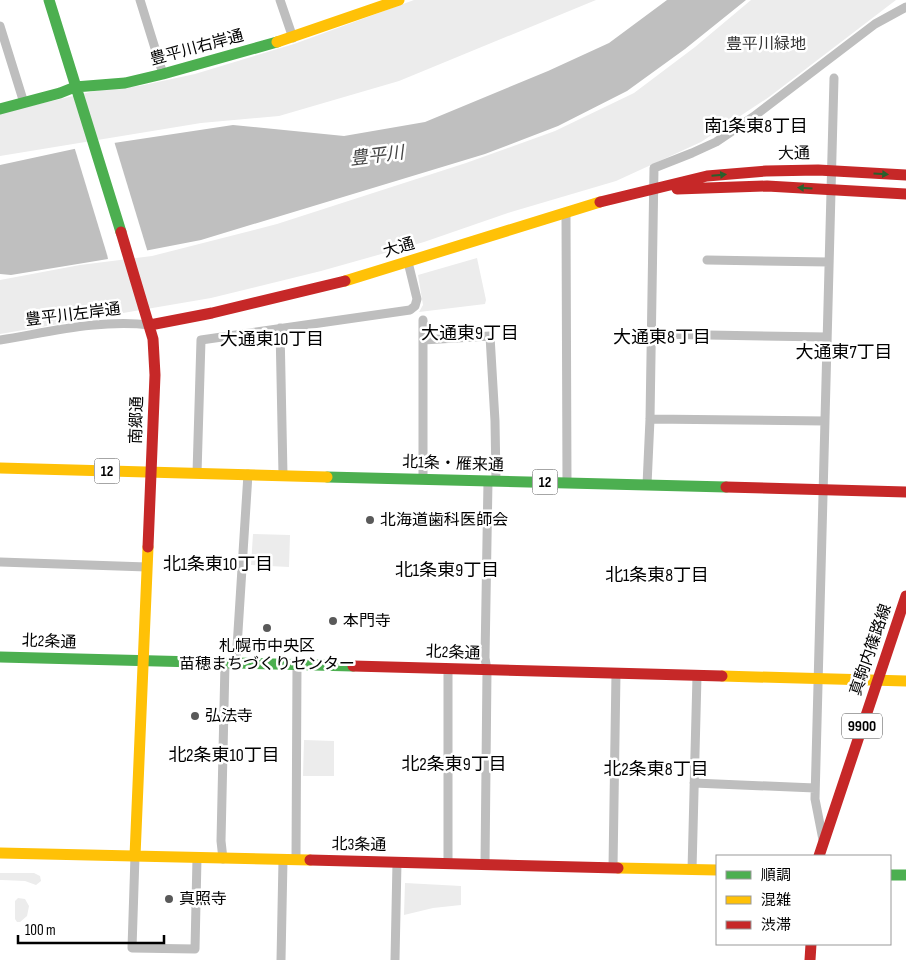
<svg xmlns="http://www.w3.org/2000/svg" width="906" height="960" viewBox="0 0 906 960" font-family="'Sofia Sans Condensed','Noto Sans JP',sans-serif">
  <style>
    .green { fill: #ececec }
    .water { fill: #bfbfbf }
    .pier { fill: #fff }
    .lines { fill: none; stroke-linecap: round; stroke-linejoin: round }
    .street { stroke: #bebebe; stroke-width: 9 }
    .fast { stroke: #4caf50; stroke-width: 11 }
    .slow { stroke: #ffc107; stroke-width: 11 }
    .jam { stroke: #c62828; stroke-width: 11 }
    .oneway { fill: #2a602c }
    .poi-dot { fill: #595959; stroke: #fff; stroke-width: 2 }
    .labels { text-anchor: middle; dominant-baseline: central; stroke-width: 5; stroke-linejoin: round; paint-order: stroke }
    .shield { fill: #fff; stroke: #4c4c4c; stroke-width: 1 }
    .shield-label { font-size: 15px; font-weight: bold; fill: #000 }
    .park-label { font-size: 16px; fill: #333; stroke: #fff }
    .street-label { font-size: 16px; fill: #000; stroke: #fff }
    .poi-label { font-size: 16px; fill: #000; stroke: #fff; text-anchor: start }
    .neighbourhood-label { font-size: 18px; fill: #000; stroke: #fff }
    .water-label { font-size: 18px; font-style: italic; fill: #444; stroke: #fff }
  </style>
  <rect width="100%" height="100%" fill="#fff"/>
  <!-- green -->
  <path class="green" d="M414 0H596L399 81 279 116 201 123 0 156V113L99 90 139 86 195 74 294 44Z
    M751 0H896L769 97 701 142 616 181 511 212 424 242 321 271 211 298 0 334V280L80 265 152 256 277 224 466 163 555 131 634 93 695 47Z
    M477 258 486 300 485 304 419 312 423 305 418 275Z
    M253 534 290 535 289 567 251 565Z
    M304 740 334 741V776H303Z
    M0 873H34L40 876 41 881 36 885 25 881 2 880H0Z
    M405 883 461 886V905L433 908 404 915Z
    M18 898 25 899 29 906 27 916 20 922H17L15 919V901Z"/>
  <!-- water -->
  <path class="water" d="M667 0H746L685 49 627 91 558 126 485 154 201 240 108 258 106 251 108 259 11 275 0 274V165L74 149 233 125 344 136 425 122 548 71 609 43Z"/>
  <!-- pier -->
  <path class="pier" d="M114 141 148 253 109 261 74 146Z"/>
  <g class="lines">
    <!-- street -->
    <path class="street" d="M140 0 163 74
      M280 0 293 38
      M0 26 24 103
      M566 213 567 483
      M707 260 829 262
      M280 328 283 475
      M650 334 827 337
      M0 340C50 332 100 319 150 325
      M423 340V320
      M650 419 825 421
      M197 473 201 340 410 310 415 306 417 299 408 262
      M423 479V340L490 336 495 421 496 481
      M647 485 650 419 654 168 692 153 716 142 753 117 875 24 906 7
      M0 562 147 567
      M236 663 248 474
      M448 669V864
      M694 783 815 788
      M823 840 815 799 834 78
      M135 856 132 948 195 949 197 858
      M223 859 221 841 225 663
      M296 860 297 665
      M485 865 487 670 485 658 488 481
      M613 867 616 673
      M692 870 697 676
      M281 960 283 860
      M395 960 397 862"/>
    <!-- fast -->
    <path class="fast" d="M49 0 121 232
      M0 109 60 93 75 87 125 83 163 74 277 42
      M327 477 726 487
      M0 657 353 666
      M890 875H906"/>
    <!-- slow -->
    <path class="slow" d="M277 42 399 0
      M345 281 600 202
      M0 468 327 477
      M722 676 906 681
      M0 853 310 860
      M135 856 148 547
      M618 868 717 870"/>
    <!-- jam -->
    <path class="jam" d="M677 189 767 186 906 194
      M600 202 707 176 766 171 818 170 906 175
      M121 232 153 339 155 375 148 547
      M150 325 212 313 345 281
      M726 487 906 492
      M353 666 722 676
      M819 856 906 596
      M310 860 618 868
      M810 960 811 944"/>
  </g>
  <!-- one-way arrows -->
  <defs><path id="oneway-solid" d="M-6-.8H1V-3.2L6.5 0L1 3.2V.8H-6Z" transform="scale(1.25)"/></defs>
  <g class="oneway">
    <use href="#oneway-solid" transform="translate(881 174) rotate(4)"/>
    <use href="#oneway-solid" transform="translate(719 175) rotate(-5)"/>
    <use href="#oneway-solid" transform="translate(805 188) rotate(-177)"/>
  </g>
  <!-- markers -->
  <g class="poi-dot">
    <circle cx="370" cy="520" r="5"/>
    <circle cx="333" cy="621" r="5"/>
    <circle cx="267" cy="628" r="5"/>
    <circle cx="195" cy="716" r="5"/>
    <circle cx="169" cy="899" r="5"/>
  </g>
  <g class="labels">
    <!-- shield labels -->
    <g class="shield">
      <rect x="94.5" y="458.5" width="25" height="25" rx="4"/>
      <rect x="532.5" y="469.5" width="25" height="25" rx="4"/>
      <rect x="842" y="713.5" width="40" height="25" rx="4"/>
    </g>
    <g class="shield-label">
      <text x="107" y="471">12</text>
      <text x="545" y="482">12</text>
      <text x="862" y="726">9900</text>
    </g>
    <!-- park labels -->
    <g class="park-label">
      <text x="766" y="44">豊平川緑地</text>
    </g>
    <!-- street labels -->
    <g class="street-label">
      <text transform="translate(197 48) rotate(-15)">豊平川右岸通</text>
      <text transform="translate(794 154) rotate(-1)">大通</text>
      <text transform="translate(399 248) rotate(-17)">大通</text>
      <text transform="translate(73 315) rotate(-7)">豊平川左岸通</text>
      <text transform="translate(137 420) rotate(-88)">南郷通</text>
      <text transform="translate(453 464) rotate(2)">北1条・雁来通</text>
      <text transform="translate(49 642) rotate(2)">北2条通</text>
      <text transform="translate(871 650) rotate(-71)">真駒内篠路線</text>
      <text transform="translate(453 653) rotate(2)">北2条通</text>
      <text transform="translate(359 845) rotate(1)">北3条通</text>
    </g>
    <!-- poi labels -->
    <g class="poi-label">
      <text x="380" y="520">北海道歯科医師会</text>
      <text x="343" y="621">本門寺</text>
      <text x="267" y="646" text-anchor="middle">札幌市中央区<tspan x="267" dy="18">苗穂まちづくりセンター</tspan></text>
      <text x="205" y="716">弘法寺</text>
      <text x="179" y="899">真照寺</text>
    </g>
    <!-- neighbourhood labels -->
    <g class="neighbourhood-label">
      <text x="756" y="126">南1条東8丁目</text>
      <text x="470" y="333">大通東9丁目</text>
      <text x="662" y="337">大通東8丁目</text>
      <text x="272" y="339">大通東10丁目</text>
      <text x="844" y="352">大通東7丁目</text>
      <text x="218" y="564">北1条東10丁目</text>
      <text x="447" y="570">北1条東9丁目</text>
      <text x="657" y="575">北1条東8丁目</text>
      <text x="224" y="755">北2条東10丁目</text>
      <text x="454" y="764">北2条東9丁目</text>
      <text x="656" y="769">北2条東8丁目</text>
    </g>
    <!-- water labels -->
    <g class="water-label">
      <text transform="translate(377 156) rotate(-7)">豊平川</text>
    </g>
  </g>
  <!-- legend -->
  <rect x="716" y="855" width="175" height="90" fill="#ffffff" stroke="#999999"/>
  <rect x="726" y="871" width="25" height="8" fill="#4caf50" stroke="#999999"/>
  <text x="761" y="880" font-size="15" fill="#000000">順調</text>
  <rect x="726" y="896" width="25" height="8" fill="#ffc107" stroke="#999999"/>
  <text x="761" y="905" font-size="15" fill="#000000">混雑</text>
  <rect x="726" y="921" width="25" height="8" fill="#c62828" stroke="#999999"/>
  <text x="761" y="930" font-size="15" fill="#000000">渋滞</text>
  <!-- scale -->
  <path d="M18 935v8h146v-8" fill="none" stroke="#000000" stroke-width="2.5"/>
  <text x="25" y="935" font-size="15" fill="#000000" stroke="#ffffff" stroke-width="4" paint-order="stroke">100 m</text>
</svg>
